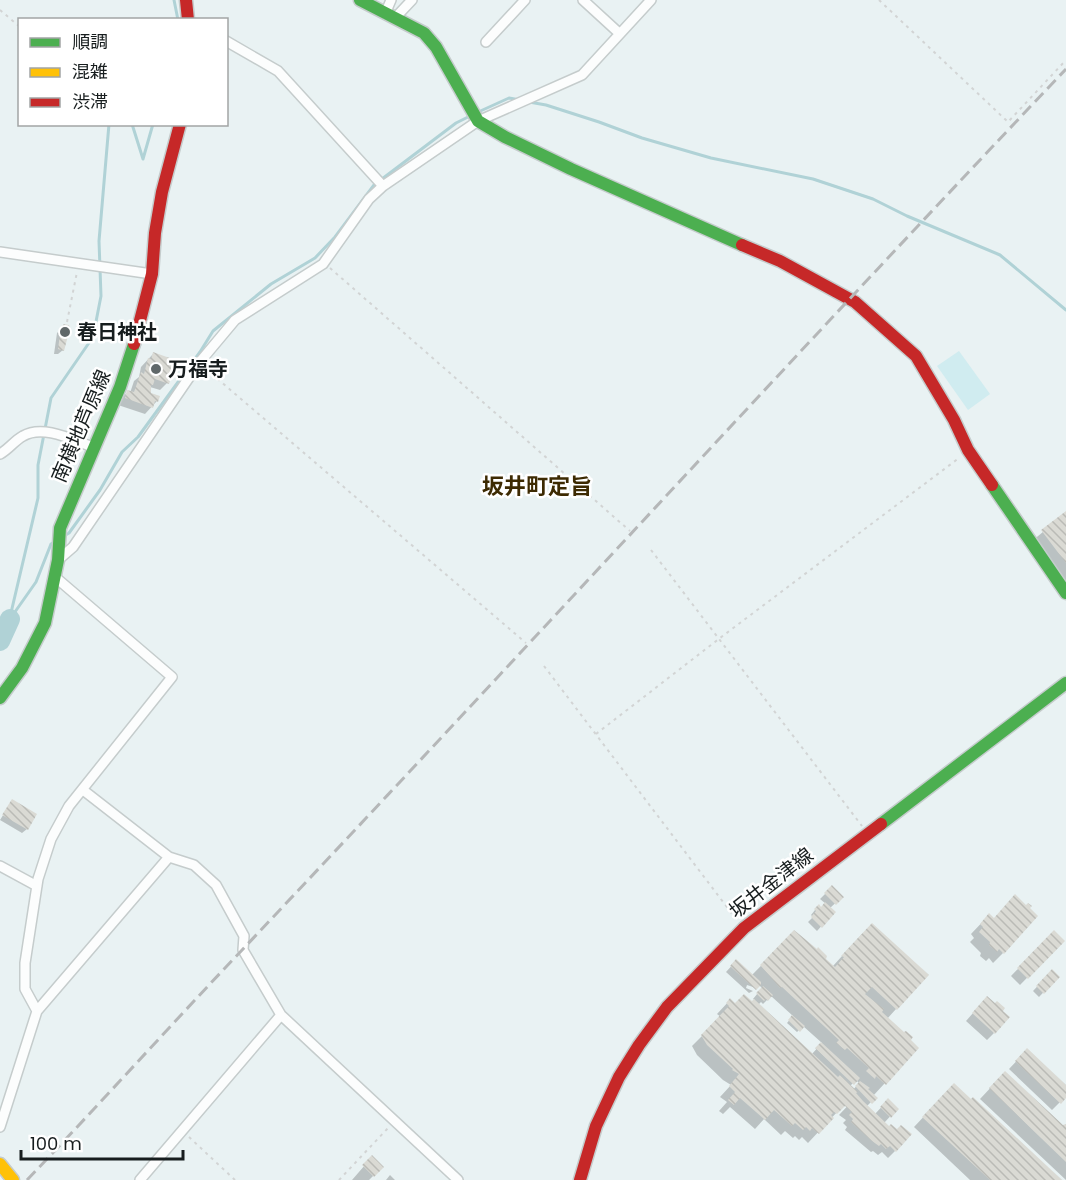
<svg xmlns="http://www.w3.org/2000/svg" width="1066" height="1180" viewBox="0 0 1066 1180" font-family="Poppins,'Noto Sans JP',sans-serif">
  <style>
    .park { fill: #d0ecf0 }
    .shadow { fill: #0003; fill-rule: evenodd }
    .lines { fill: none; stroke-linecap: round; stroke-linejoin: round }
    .stream { stroke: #b0d2d6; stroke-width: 3 }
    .river { stroke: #b0d2d6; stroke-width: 20 }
    .building { fill: url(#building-back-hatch) }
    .street-casing { stroke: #c5cccc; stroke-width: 12 }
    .fast-casing { stroke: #c5cccc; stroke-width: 15 }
    .slow-casing { stroke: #c5cccc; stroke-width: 15 }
    .jam-casing { stroke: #c5cccc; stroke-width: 15 }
    .path { stroke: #d2d4d4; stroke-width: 2; stroke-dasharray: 3 4.5; stroke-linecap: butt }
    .street { stroke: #fcfdfd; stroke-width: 9 }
    .fast { stroke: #4caf50; stroke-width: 12 }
    .slow { stroke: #ffc107; stroke-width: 12 }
    .jam { stroke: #c62828; stroke-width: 12 }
    .rail { stroke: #b5b7b8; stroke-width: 3; stroke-dasharray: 12 6; stroke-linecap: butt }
    .poi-dot { fill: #606869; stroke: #fff; stroke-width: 2 }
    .labels { text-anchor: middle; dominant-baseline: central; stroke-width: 5; stroke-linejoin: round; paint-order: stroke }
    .poi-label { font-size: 20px; font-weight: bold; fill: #171d1e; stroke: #fff; text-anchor: start }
    .street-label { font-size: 20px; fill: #171d1e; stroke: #fff }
    .quarter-label { font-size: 22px; font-weight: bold; fill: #3d2a02; stroke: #fff }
  </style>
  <defs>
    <pattern id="building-back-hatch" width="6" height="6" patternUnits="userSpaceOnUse" patternTransform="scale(1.5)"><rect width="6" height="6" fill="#dadad4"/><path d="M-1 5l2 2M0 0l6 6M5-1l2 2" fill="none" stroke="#babbb6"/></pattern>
  </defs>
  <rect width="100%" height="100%" fill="#e9f2f3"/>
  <!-- park -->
  <path class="park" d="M959 351 990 394 968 410 937 366Z"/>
  <!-- shadow -->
  <path class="shadow" d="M64 326 63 350 58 354H54L57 333Z
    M153 354 167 383 160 390 150 387 149 394 157 401 145 414 118 405 120 399 128 392 130 393 134 381 139 377 141 367Z
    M1066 513V586L1032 541Z
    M12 801 27 829 22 833 0 820Z
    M832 887 842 897 830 908 834 912 817 931 808 922 813 917 811 915 815 910 819 906 821 909 826 904 820 899Z
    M989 915 1003 953 993 963 989 958 986 961 980 956 981 953 970 942 974 938 971 934Z
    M794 932 833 966 862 934 896 1009 887 1019 917 1048 873 1096 875 1098 867 1106 875 1114 888 1100 897 1109 884 1123 895 1151 888 1158 882 1152 878 1155 873 1151 871 1152 845 1130 847 1127 843 1123 846 1120 839 1115 856 1097 854 1094 808 1143 802 1137 799 1140 795 1136 793 1138 785 1131 781 1135 764 1119 755 1129 730 1107 723 1114 719 1111 727 1102 720 1097 731 1085 723 1080 697 1055 692 1046 721 1017 717 1014 730 1000 735 1005 752 1003 755 1000 753 999 762 988 759 985 756 988 747 985 746 988 753 991 749 993 726 972 736 961 752 975ZM771 996 793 1016 787 1023 797 1032 803 1026 822 1043 811 1055 758 1005 761 1002 763 1004ZM856 1080 859 1083 853 1090 850 1086Z
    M1054 932 1063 941 1020 985 1011 976Z
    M1052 971 1058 977 1039 997 1033 991Z
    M980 1005 994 1033 987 1040 966 1021Z
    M1027 1050 1066 1087V1096L1052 1110 1009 1069Z
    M995 1083 1062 1127 1066 1124V1180L980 1099Z
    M944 1095 1059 1180H970L914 1127Z
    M372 1157 382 1167 369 1180H352Z
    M390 1175 395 1180H386Z"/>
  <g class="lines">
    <!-- stream -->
    <path class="stream" d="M174 0 178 20
      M529 102 546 105 599 122 642 138 711 158 813 179 873 199 907 216 1000 255 1066 310
      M476 113 509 98 520 100
      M132 124 143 159 153 124
      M64 536 69 533 100 490 122 452 138 437 200 352 213 331 271 284 315 258 335 237 374 185 456 123 470 116
      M10 617 38 498V465L51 398 93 337 101 296 99 241 109 124
      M10 619 36 582 51 544 56 541"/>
    <!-- river -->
    <path class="river" d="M0 641 10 619"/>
  </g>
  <!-- building -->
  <path class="building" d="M64 324 69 325 70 328 64 351 58 349 61 327Z
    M153 352 175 360 176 362 169 384 155 379 153 385H151V393L160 396 158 402 155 401 153 408 125 398 127 390 134 392 141 372 144 374 148 358 151 359Z
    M1066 511V563L1041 530Z
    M12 799 37 814 28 830 2 815Z
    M832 885 844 897 836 905 824 893Z
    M1015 894 1026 905 1028 903 1032 906 1030 908 1038 916 1004 954 999 949 997 952 989 945 990 942 979 932 983 927 980 924 989 913 994 918Z
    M825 902 836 912 822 928 811 917 816 911 814 909 819 904 821 907Z
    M872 923 929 975 897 1010 872 987 865 994 884 1009 882 1012 904 1032 906 1031 913 1037 911 1040 919 1048 886 1085 876 1076 875 1079 866 1071 869 1068 847 1048 845 1050 836 1043 839 1040 782 987 780 988 760 965 794 930 817 949 818 947 827 956 826 959 835 967 844 957 841 956Z
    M1054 930 1065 941 1028 979 1017 968Z
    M736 959 761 982V985L756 990 730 966Z
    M1052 969 1060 977 1044 994 1036 986Z
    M763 986 773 995 768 1001 766 999 764 1001 756 993Z
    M744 994 752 1001 754 999 838 1077 840 1075 858 1092 856 1093 863 1101 889 1126 891 1124 897 1129 901 1125 912 1134 896 1152 890 1146 886 1149 881 1144 879 1146 872 1141 851 1122 853 1119 849 1115 852 1112 845 1106 837 1114 834 1112 831 1115 834 1118 819 1134 812 1128 810 1131 806 1127 803 1130 795 1123 792 1126 774 1110 765 1120 740 1098 734 1105 728 1100 735 1092 729 1086 739 1074 732 1070 733 1069 707 1045 701 1035 729 1006 726 1003 730 998 735 1003Z
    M987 996 995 1003 997 1001 1005 1008 1003 1011 1010 1017 995 1034 972 1013Z
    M792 1015 805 1026 800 1032 788 1020Z
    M821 1042 860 1078 854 1085 815 1048Z
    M1027 1048 1066 1085V1098L1061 1104 1015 1061Z
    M1005 1071 1063 1125 1066 1124V1162L989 1088Z
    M860 1081 870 1088 868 1089 878 1098 872 1104 855 1086Z
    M954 1083 971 1099 973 1097 1062 1180H990L922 1117Z
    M888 1098 899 1109 891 1118 880 1107Z
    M372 1155 384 1167 374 1177 362 1165Z"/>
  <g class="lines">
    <defs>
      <path id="street" d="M583 0 619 33
        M385 14 391 0
        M395 18 412 0
        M226 41 278 71 383 186
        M486 42 525 0
        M0 252 152 274
        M0 454C9 449 14 441 23 436 43 424 73 440 93 447
        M58 560 73 547 199 363 235 320 323 264 369 199 383 186 478 121 582 75 651 0
        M83 790 169 857 194 865 216 885 244 936 243 950 281 1015 458 1180
        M0 866 37 886
        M37 1011 25 989V963L38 879 51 839 69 806 172 677 54 576
        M0 1127 37 1011 169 857
        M140 1180 281 1015"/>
      <path id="fast" d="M360 0 424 33 436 47 478 121 505 137 571 169 742 245
        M992 485 1066 593
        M0 698 22 668 45 623 58 560 60 528 120 387 134 344
        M881 824 1066 683"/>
      <path id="slow" d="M0 1164 13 1180"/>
      <path id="jam" d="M186 0 188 20
        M742 245 780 261 855 302 916 356 954 420 968 450 992 485
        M134 344 152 274 155 233 162 192 180 124
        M580 1180 596 1126 619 1077 639 1045 667 1007 744 928 881 824"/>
    </defs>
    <!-- street casing -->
    <use href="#street" class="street-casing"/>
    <!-- fast casing -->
    <use href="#fast" class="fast-casing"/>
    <!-- slow casing -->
    <use href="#slow" class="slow-casing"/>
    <!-- jam casing -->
    <use href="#jam" class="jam-casing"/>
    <!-- path -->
    <path class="path" d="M879 0 1008 122 1066 60
      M0 10 20 27
      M330 268 630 531
      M67 322 77 272
      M206 369 526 643
      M651 550 862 826
      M544 666 736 919
      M596 734 720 638 959 458
      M189 1137 235 1180
      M339 1180 389 1127"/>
    <!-- street -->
    <use href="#street" class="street"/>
    <!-- fast -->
    <use href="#fast" class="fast"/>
    <!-- slow -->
    <use href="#slow" class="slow"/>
    <!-- jam -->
    <use href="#jam" class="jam"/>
    <!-- rail -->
    <path class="rail" d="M27 1180C94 1110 159 1038 225 968 507 670 784 366 1066 69"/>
  </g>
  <!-- markers -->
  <g class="poi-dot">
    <circle cx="65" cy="332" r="6"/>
    <circle cx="156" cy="369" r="6"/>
  </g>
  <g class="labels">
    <!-- poi labels -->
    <g class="poi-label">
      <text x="77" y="332">春日神社</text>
      <text x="168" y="369">万福寺</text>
    </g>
    <!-- street labels -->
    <g class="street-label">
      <text transform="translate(81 426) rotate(-67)">南横地芦原線</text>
      <text transform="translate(771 883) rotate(-38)">坂井金津線</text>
    </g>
    <!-- quarter labels -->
    <g class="quarter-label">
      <text x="537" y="486">坂井町定旨</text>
    </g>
  </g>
  <!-- legend -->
  <rect x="18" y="18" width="210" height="108" fill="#ffffff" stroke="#a2a5a5" stroke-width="1.5"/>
  <rect x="30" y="38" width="30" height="9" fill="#4caf50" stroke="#a2a5a5" stroke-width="1.5"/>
  <text x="72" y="48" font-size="18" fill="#171d1e">順調</text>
  <rect x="30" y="68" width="30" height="9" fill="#ffc107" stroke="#a2a5a5" stroke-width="1.5"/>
  <text x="72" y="78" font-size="18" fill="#171d1e">混雑</text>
  <rect x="30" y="98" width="30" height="9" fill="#c62828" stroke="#a2a5a5" stroke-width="1.5"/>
  <text x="72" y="108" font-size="18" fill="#171d1e">渋滞</text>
  <!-- scale -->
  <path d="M21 1150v9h162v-9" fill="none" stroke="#171d1e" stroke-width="3"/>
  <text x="30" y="1150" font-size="18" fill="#171d1e" stroke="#ffffff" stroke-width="4.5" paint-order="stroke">100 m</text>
</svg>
